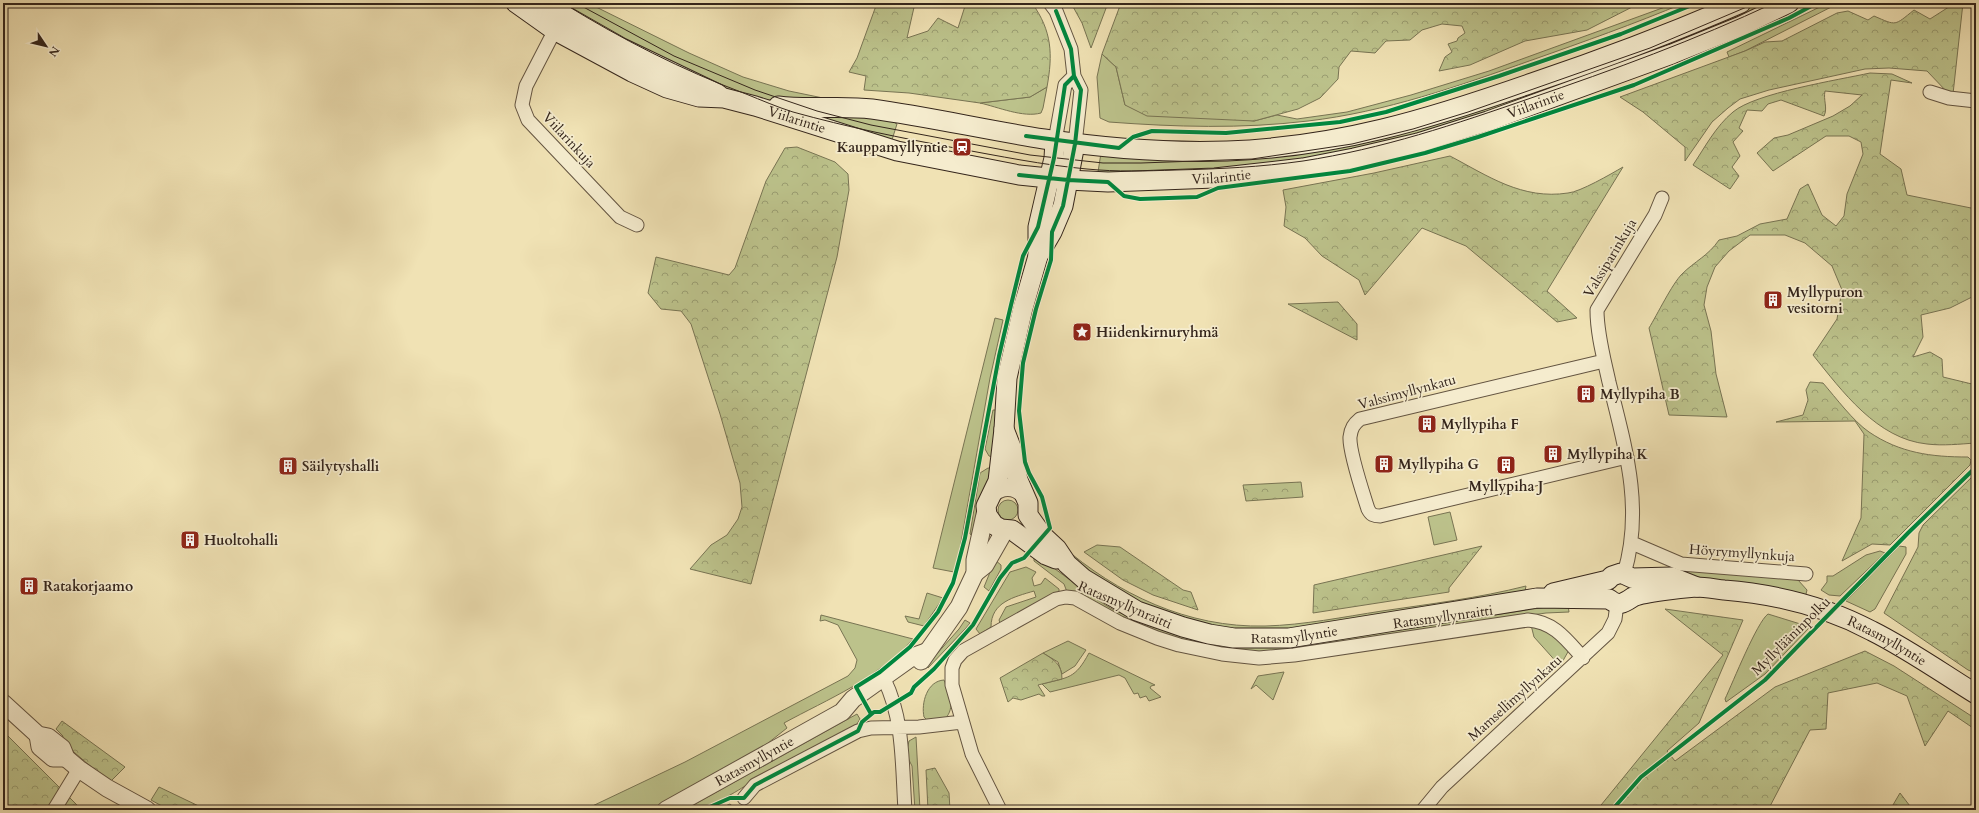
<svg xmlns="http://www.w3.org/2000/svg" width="1979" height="813" viewBox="0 0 1979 813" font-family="Cardo,serif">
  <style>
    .grass { fill: #bcc28b; stroke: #787453 }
    .forest { fill: url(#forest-crowns); stroke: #787453 }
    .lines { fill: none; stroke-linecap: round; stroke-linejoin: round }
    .minor-casing { stroke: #635441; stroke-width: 15 }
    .tertiary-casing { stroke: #635441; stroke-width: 19 }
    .secondary-casing { stroke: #34251b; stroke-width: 21 }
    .minor { stroke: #f5ecce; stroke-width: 13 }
    .tertiary { stroke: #f5ecce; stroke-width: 17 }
    .secondary { stroke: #f5ecce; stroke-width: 19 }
    .tram { stroke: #34251b; stroke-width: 1 }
    .cycleway-casing { stroke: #f5ecce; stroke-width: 6 }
    .cycleway { stroke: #00873e; stroke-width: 4 }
    .labels { text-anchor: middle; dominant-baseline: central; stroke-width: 3.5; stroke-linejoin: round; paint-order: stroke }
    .street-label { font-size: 14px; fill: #34251b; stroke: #f5ecce }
    .poi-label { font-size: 14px; font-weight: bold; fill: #34251b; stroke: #f5ecce; text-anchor: start }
  </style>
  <defs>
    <pattern id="forest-crowns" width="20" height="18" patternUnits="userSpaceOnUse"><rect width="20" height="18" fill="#bcc28b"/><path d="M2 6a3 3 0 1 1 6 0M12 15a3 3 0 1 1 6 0" fill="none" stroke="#9a9d71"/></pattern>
  </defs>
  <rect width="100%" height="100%" fill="#f0e2b4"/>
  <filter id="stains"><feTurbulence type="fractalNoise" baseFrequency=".005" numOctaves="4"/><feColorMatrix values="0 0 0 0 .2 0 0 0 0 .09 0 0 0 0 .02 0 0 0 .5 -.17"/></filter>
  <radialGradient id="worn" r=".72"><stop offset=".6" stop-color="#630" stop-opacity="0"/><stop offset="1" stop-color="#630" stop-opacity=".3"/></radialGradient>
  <!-- grass -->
  <path class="grass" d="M553 3H588L689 53 743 77 789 91 823 98V104L787 103 741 95 675 68Z
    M1676 3H1684C1634 24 1583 42 1532 60 1459 86 1385 112 1308 121 1241 129 1176 127 1109 122L1100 118 1097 77 1102 54 1116 67 1125 105 1254 121 1277 115 1297 119 1347 112 1411 95 1489 71Z
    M1752 3H1783L1536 101 1326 161 1116 177 1098 172 1101 153 1302 152 1731 13Z
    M1828 3H1839L1745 51 1729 57 1727 52Z
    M1047 87 1043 108 1041 113C1023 118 998 107 980 103L1030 97Z
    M791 114 896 118 895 123 897 124 890 146Z
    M995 318 1003 320 990 378 959 554 954 572 933 568Z
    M993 410H996L997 458 989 456 985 449Z
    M988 468 996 469 978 540 970 534 980 473Z
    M998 510a10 10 0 1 1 20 0a10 10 0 1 1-20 0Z
    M1450 512 1457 540 1434 545 1428 517Z
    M1061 545C1117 594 1188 628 1265 626 1304 625 1343 617 1382 611 1430 604 1479 598 1526 586L1525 591 1289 632 1222 629 1164 615 1096 581Z
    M1899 546 1906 547V554L1875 609 1870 612 1846 601Z
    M1880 551 1885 553 1840 596 1829 595 1821 590 1827 582V576H1833L1866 555Z
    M1036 555 1096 599 1112 609 1134 619 1171 633 1205 642 1299 645 1553 606 1568 605 1569 612 1546 613 1269 652 1237 651 1168 638 1067 592 1064 584 1034 561V556Z
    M995 560 1001 565V569L989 591 984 587Z
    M1026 567 1036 572 1032 578 1034 586 1041 584 1045 578 1059 589V593L1000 623 999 620 1006 607 1036 597 1034 591C1014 597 991 602 991 627L980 634 976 629 1010 572Z
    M1686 570 1792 578 1798 580 1807 590 1805 598 1686 576Z
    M927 593 943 598 924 626 908 622 905 616 919 619Z
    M1768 614 1810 627 1765 674 1726 702 1725 699C1733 682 1757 622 1768 614Z
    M821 615 913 639C882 677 826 700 784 723L787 728 763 747 651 810H584L685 762 848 676 855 668 857 660 838 625 825 620 820 621Z
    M965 620 970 623 966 628 928 668 926 666 959 629Z
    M1541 623 1569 650 1560 666 1534 637 1531 625Z
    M1068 641 1086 650 1075 666 1062 674 1058 662 1043 653Z
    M1089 653 1155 685 1151 686 1150 688 1161 697 1149 701 1146 696 1140 698 1138 693 1134 694 1125 678 1119 675 1050 692 1042 684C1069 677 1075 679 1089 653Z
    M1284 672 1273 700 1256 685 1251 689 1258 676Z
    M944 680C949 694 956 707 945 719L929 722 924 717C921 703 927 681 944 680Z
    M857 714 860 719 855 727 847 730 745 786C728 797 704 810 684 810Z
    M916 737 920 810H915L912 766 906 754 909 741Z"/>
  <!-- forest -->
  <path class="forest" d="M877 3H915L907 38 928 31 938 18 958 28 966 3H1032C1052 31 1053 54 1047 87L1030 97 980 103 909 93 864 90 866 76 849 72 857 58Z
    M1071 3H1108L1091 48 1082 23Z
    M1121 3H1640L1587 30 1525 41 1470 65 1439 71 1445 57 1452 52 1448 44 1457 41 1458 38 1465 33 1462 26 1442 24 1422 30 1410 40 1386 41 1375 53 1351 51 1339 67 1338 79 1320 98 1298 109 1254 121 1147 116 1125 105 1116 67 1102 54Z
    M1955 3H1963L1953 94 1948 93 1927 71 1889 68 1865 69 1769 90 1740 99 1728 108 1712 122 1685 161V147L1643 112 1620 97 1745 51 1765 42 1782 41 1837 13 1848 11 1868 20 1874 16C1897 26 1894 26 1914 10L1930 19Z
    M1870 73 1892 74 1912 83 1891 80 1880 154 1901 169 1907 195 1976 209V295L1950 308 1921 315 1923 337 1913 357 1930 352 1942 359 1943 377 1976 385V443C1960 444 1943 446 1927 444 1877 439 1842 391 1813 355L1837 319 1842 290 1832 266 1805 243 1785 235H1750L1729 251 1715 267 1707 287 1704 305 1711 331 1716 374 1727 417 1669 415 1649 328C1657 315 1672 284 1682 274 1695 261 1708 256 1719 240L1737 236 1760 224 1787 219 1800 189 1808 184 1822 215 1836 226 1844 216 1847 194 1863 154 1861 142 1849 136H1826L1773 171 1757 153 1774 138 1788 135 1833 116 1850 106 1862 95 1825 91C1823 100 1828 108 1824 116L1781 100 1768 104 1762 111 1747 110 1739 128 1743 131 1733 142 1740 156 1732 167 1739 176 1730 189 1693 165C1705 147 1716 126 1733 112 1755 93 1838 80 1870 73Z
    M797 147 835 162 848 174 849 190 837 257 751 584 690 569 711 545 727 535 738 519 742 507 740 483 720 414 691 324 681 311 661 309 648 293 656 257 729 275 735 268 766 181 785 148Z
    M1450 156C1488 176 1522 200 1568 193 1580 192 1611 174 1623 167L1547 291 1577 318 1557 322 1466 246 1422 228 1365 295 1359 280 1322 256 1305 238 1284 226 1286 207 1283 190 1374 173Z
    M1338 302 1357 324V340L1288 304Z
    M1810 382 1823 383C1836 398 1853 421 1869 432 1900 453 1931 457 1968 457L1971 460 1970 465 1890 545 1872 544 1842 561 1861 518 1864 434 1855 421 1776 422 1803 415 1808 400 1806 390Z
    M1976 473V673L1968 670 1884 613 1918 547 1919 533 1923 525Z
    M1301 482 1303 497 1246 501 1243 485Z
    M1097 545 1120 547 1183 590 1191 592 1198 610 1153 595 1123 580 1084 552Z
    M1482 546 1449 588V592L1313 613 1314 585Z
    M1665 609 1743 620 1699 723 1667 751 1675 761 1775 687 1865 651 1894 666 1976 719V730L1948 711 1925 746 1907 696 1877 683 1828 693 1826 729 1810 730 1768 810H1597L1723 655Z
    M1043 653C1054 660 1062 664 1062 679L1038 685 1045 696H1042L1039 694 1021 700 1013 698 1008 702 1000 678Z
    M62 721 125 767 111 781 89 765 61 741 63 736 56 729Z
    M3 731 79 807 84 810H3Z
    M935 768 949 793 950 810H928L926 770Z
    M159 787 207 810H169L151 800Z
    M1900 793 1913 810H1890Z
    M730 804 737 810H716Z"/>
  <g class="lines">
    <defs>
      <path id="minor" d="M1050 3 1056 11 1071 49 1074 76 1081 90 1075 144
        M558 24 526 86 522 105 528 120 620 217 637 225
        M1930 92 1949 98 1976 101
        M1055 141 1065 85 1074 76
        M1604 361 1360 419C1354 424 1351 428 1350 437 1349 452 1363 493 1368 509 1371 515 1374 516 1380 516L1627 457
        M1632 543 1681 564 1806 574
        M1624 574C1644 508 1625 446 1609 382 1604 359 1597 334 1597 310L1655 215 1662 198
        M884 679C904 719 902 766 905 810
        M744 798 755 785 858 731 871 728 919 727 962 722
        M54 810 79 769
        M1000 810 972 754 952 685V668L955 660 963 651 1056 599 1066 597 1075 598 1120 623 1157 638 1179 645 1222 654 1259 658 1294 655 1528 620C1554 622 1566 639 1583 658
        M1423 810 1442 787 1608 633 1615 619 1617 604"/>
      <g id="tertiary">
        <path d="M991 495C1001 485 1015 485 1024 495"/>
        <path d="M975 573 985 565 1005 530"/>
        <path d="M921 661 959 607 975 573V560L986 510"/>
        <path d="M3 703 38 735 48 737 62 748 66 758 79 769 107 788 147 810"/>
        <path d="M38 735 40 747 53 758H66"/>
        <path id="s1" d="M666 810 842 712 853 699 912 657 926 652"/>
      </g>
      <g id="secondary">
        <path id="s2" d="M516 3 554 30 632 72 667 88 699 97 724 98 755 106 897 151 1019 175 1068 180 1108 182 1215 178 1303 168 1354 158 1418 143 1488 121 1672 54 1741 26 1789 3"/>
        <path d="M543 3 622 48 718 94"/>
        <path d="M778 106C809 110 841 105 872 109 930 117 986 130 1044 139 1104 148 1166 153 1227 151 1338 147 1429 119 1532 83 1603 59 1672 33 1741 3"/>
        <path d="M1038 256V227L1054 158 1055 141"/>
        <path id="s3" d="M1004 429 1011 447 1018 480 1028 503V515L1043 536 1057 549 1067 564 1084 579 1137 611 1183 627 1209 634 1234 638H1289L1537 598 1609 599C1619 607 1624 603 1633 597 1643 592 1684 588 1696 587 1705 587 1715 589 1724 590 1774 594 1827 607 1872 631 1908 649 1942 673 1976 694"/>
        <path d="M1056 559 1046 555 1012 530 1001 529 994 525 987 515 986 506 998 481 1004 429 1007 378 1023 308 1038 256 1052 232 1063 206 1075 144"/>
        <path d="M1553 593 1608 580 1612 576 1621 573 1632 578 1672 577 1697 587"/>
      </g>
    </defs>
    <!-- minor casing -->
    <use href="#minor" class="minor-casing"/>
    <!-- tertiary casing -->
    <use href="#tertiary" class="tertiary-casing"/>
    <!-- secondary casing -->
    <use href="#secondary" class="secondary-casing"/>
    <!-- minor -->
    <use href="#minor" class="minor"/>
    <!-- tertiary -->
    <use href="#tertiary" class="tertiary"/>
    <!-- secondary -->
    <use href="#secondary" class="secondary"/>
    <!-- tram -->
    <path class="tram" d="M563 3C621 39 682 70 746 94 761 100 777 107 793 112 847 127 901 138 955 148 999 156 1043 165 1087 169 1117 172 1146 171 1176 170 1219 169 1261 167 1303 161 1382 149 1456 124 1531 98 1613 70 1695 40 1774 3
      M576 3 674 56 755 90 817 111 871 125 1030 155 1103 163H1141L1252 159 1352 144 1413 129 1468 112 1650 48 1756 3"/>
    <defs>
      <path id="cycleway" d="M1026 136 1119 148 1133 137 1152 131 1226 133 1340 122 1386 112 1499 76 1621 34 1697 3
        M1019 175 1068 180 1108 182 1124 196 1140 199 1197 197 1218 188 1350 171 1425 153 1478 137 1634 85 1789 18 1817 3
        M871 714 856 687 880 672 910 647 938 612 953 583 965 538 999 356 1011 305 1023 256 1038 227 1054 158 1065 85 1074 76
        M703 810 730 798H744L755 785 858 731 862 722 874 712H880L911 693 914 687 934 669 973 625 1000 578 1012 563 1024 558 1050 528 1042 497 1029 473 1025 462 1019 411 1023 363 1036 309 1051 260 1052 232 1063 206 1075 144 1081 90 1074 76 1071 49 1056 11
        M1612 810 1641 777 1765 680 1908 533 1976 467"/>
    </defs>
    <!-- cycleway casing -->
    <use href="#cycleway" class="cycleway-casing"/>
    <!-- cycleway -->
    <use href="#cycleway" class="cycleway"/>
  </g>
  <!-- icons -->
  <defs>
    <symbol id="station-square" viewBox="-11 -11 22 22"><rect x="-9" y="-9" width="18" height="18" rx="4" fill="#8f2418" stroke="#f5ecce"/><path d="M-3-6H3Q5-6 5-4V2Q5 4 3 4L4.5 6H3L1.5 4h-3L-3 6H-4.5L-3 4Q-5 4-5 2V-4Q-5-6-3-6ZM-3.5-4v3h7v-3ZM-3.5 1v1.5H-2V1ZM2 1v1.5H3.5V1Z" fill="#fff"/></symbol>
    <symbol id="building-square" viewBox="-11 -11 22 22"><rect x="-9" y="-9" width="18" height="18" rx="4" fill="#8f2418" stroke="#f5ecce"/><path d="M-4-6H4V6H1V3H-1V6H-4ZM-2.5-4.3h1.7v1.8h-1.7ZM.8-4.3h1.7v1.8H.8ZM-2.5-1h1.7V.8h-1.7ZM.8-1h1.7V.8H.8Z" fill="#fff"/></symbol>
    <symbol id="sight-square" viewBox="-11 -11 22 22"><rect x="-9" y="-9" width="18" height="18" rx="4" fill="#8f2418" stroke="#f5ecce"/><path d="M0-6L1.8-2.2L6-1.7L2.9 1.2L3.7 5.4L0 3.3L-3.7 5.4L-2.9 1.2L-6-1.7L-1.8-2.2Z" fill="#fff"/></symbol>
  </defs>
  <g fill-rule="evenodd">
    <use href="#station-square" x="951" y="136" width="22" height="22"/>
    <use href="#building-square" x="1762" y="289" width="22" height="22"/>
    <use href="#sight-square" x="1071" y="321" width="22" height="22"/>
    <use href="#building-square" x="1575" y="383" width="22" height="22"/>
    <use href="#building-square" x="1416" y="413" width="22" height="22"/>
    <use href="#building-square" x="1542" y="443" width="22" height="22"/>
    <use href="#building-square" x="1373" y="453" width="22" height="22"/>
    <use href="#building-square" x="1495" y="454" width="22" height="22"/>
    <use href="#building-square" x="277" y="455" width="22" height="22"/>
    <use href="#building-square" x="179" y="529" width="22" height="22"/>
    <use href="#building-square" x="18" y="575" width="22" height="22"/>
  </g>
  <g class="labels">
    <!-- street labels -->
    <g class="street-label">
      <text stroke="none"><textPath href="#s2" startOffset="1064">Viilarintie</textPath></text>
      <text stroke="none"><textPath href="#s2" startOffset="308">Viilarintie</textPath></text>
      <text transform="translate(569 140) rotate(47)">Viilarinkuja</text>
      <text stroke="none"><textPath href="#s2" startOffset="740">Viilarintie</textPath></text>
      <text transform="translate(1610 258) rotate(-59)">Valssiparinkuja</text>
      <text transform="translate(1407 392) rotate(-15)">Valssimyllynkatu</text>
      <text transform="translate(1742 553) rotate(4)">Höyrymyllynkuja</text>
      <text transform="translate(1125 605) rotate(23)">Ratasmyllynraitti</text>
      <text transform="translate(1443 617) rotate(-8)">Ratasmyllynraitti</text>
      <text stroke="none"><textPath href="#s3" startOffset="399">Ratasmyllyntie</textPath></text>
      <text transform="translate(1791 636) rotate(-45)">Myllylääninpolku</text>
      <text stroke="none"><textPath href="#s3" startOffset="1008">Ratasmyllyntie</textPath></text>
      <text transform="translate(1515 698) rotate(-42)">Mamsellimyllynkatu</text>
      <text stroke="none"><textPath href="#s1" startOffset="101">Ratasmyllyntie</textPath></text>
    </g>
    <!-- poi labels -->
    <g class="poi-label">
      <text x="948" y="147" text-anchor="end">Kauppamyllyntie</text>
      <text x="1787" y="292">Myllypuron<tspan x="1787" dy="16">vesitorni</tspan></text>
      <text x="1096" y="332">Hiidenkirnuryhmä</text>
      <text x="1600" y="394">Myllypiha B</text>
      <text x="1441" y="424">Myllypiha F</text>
      <text x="1567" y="454">Myllypiha K</text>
      <text x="1398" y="464">Myllypiha G</text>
      <text x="302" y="466">Säilytyshalli</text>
      <text x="1506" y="486" text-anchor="middle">Myllypiha J</text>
      <text x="204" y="540">Huoltohalli</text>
      <text x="43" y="586">Ratakorjaamo</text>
    </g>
  </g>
  <!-- margin -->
  <rect width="1979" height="813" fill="none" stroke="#f0e2b4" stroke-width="16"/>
  <rect x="4" y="4" width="1971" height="805" fill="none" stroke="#34251b" stroke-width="2"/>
  <rect x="8" y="8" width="1963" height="797" fill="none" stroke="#34251b"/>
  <!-- north arrow -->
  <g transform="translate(46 46) rotate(125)" stroke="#f5ecce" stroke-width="3" paint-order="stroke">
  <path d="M0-3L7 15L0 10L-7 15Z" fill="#34251b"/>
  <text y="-6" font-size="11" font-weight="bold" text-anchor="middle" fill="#34251b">N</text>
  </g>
  <rect width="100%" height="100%" filter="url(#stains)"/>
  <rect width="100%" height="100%" fill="url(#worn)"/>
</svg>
